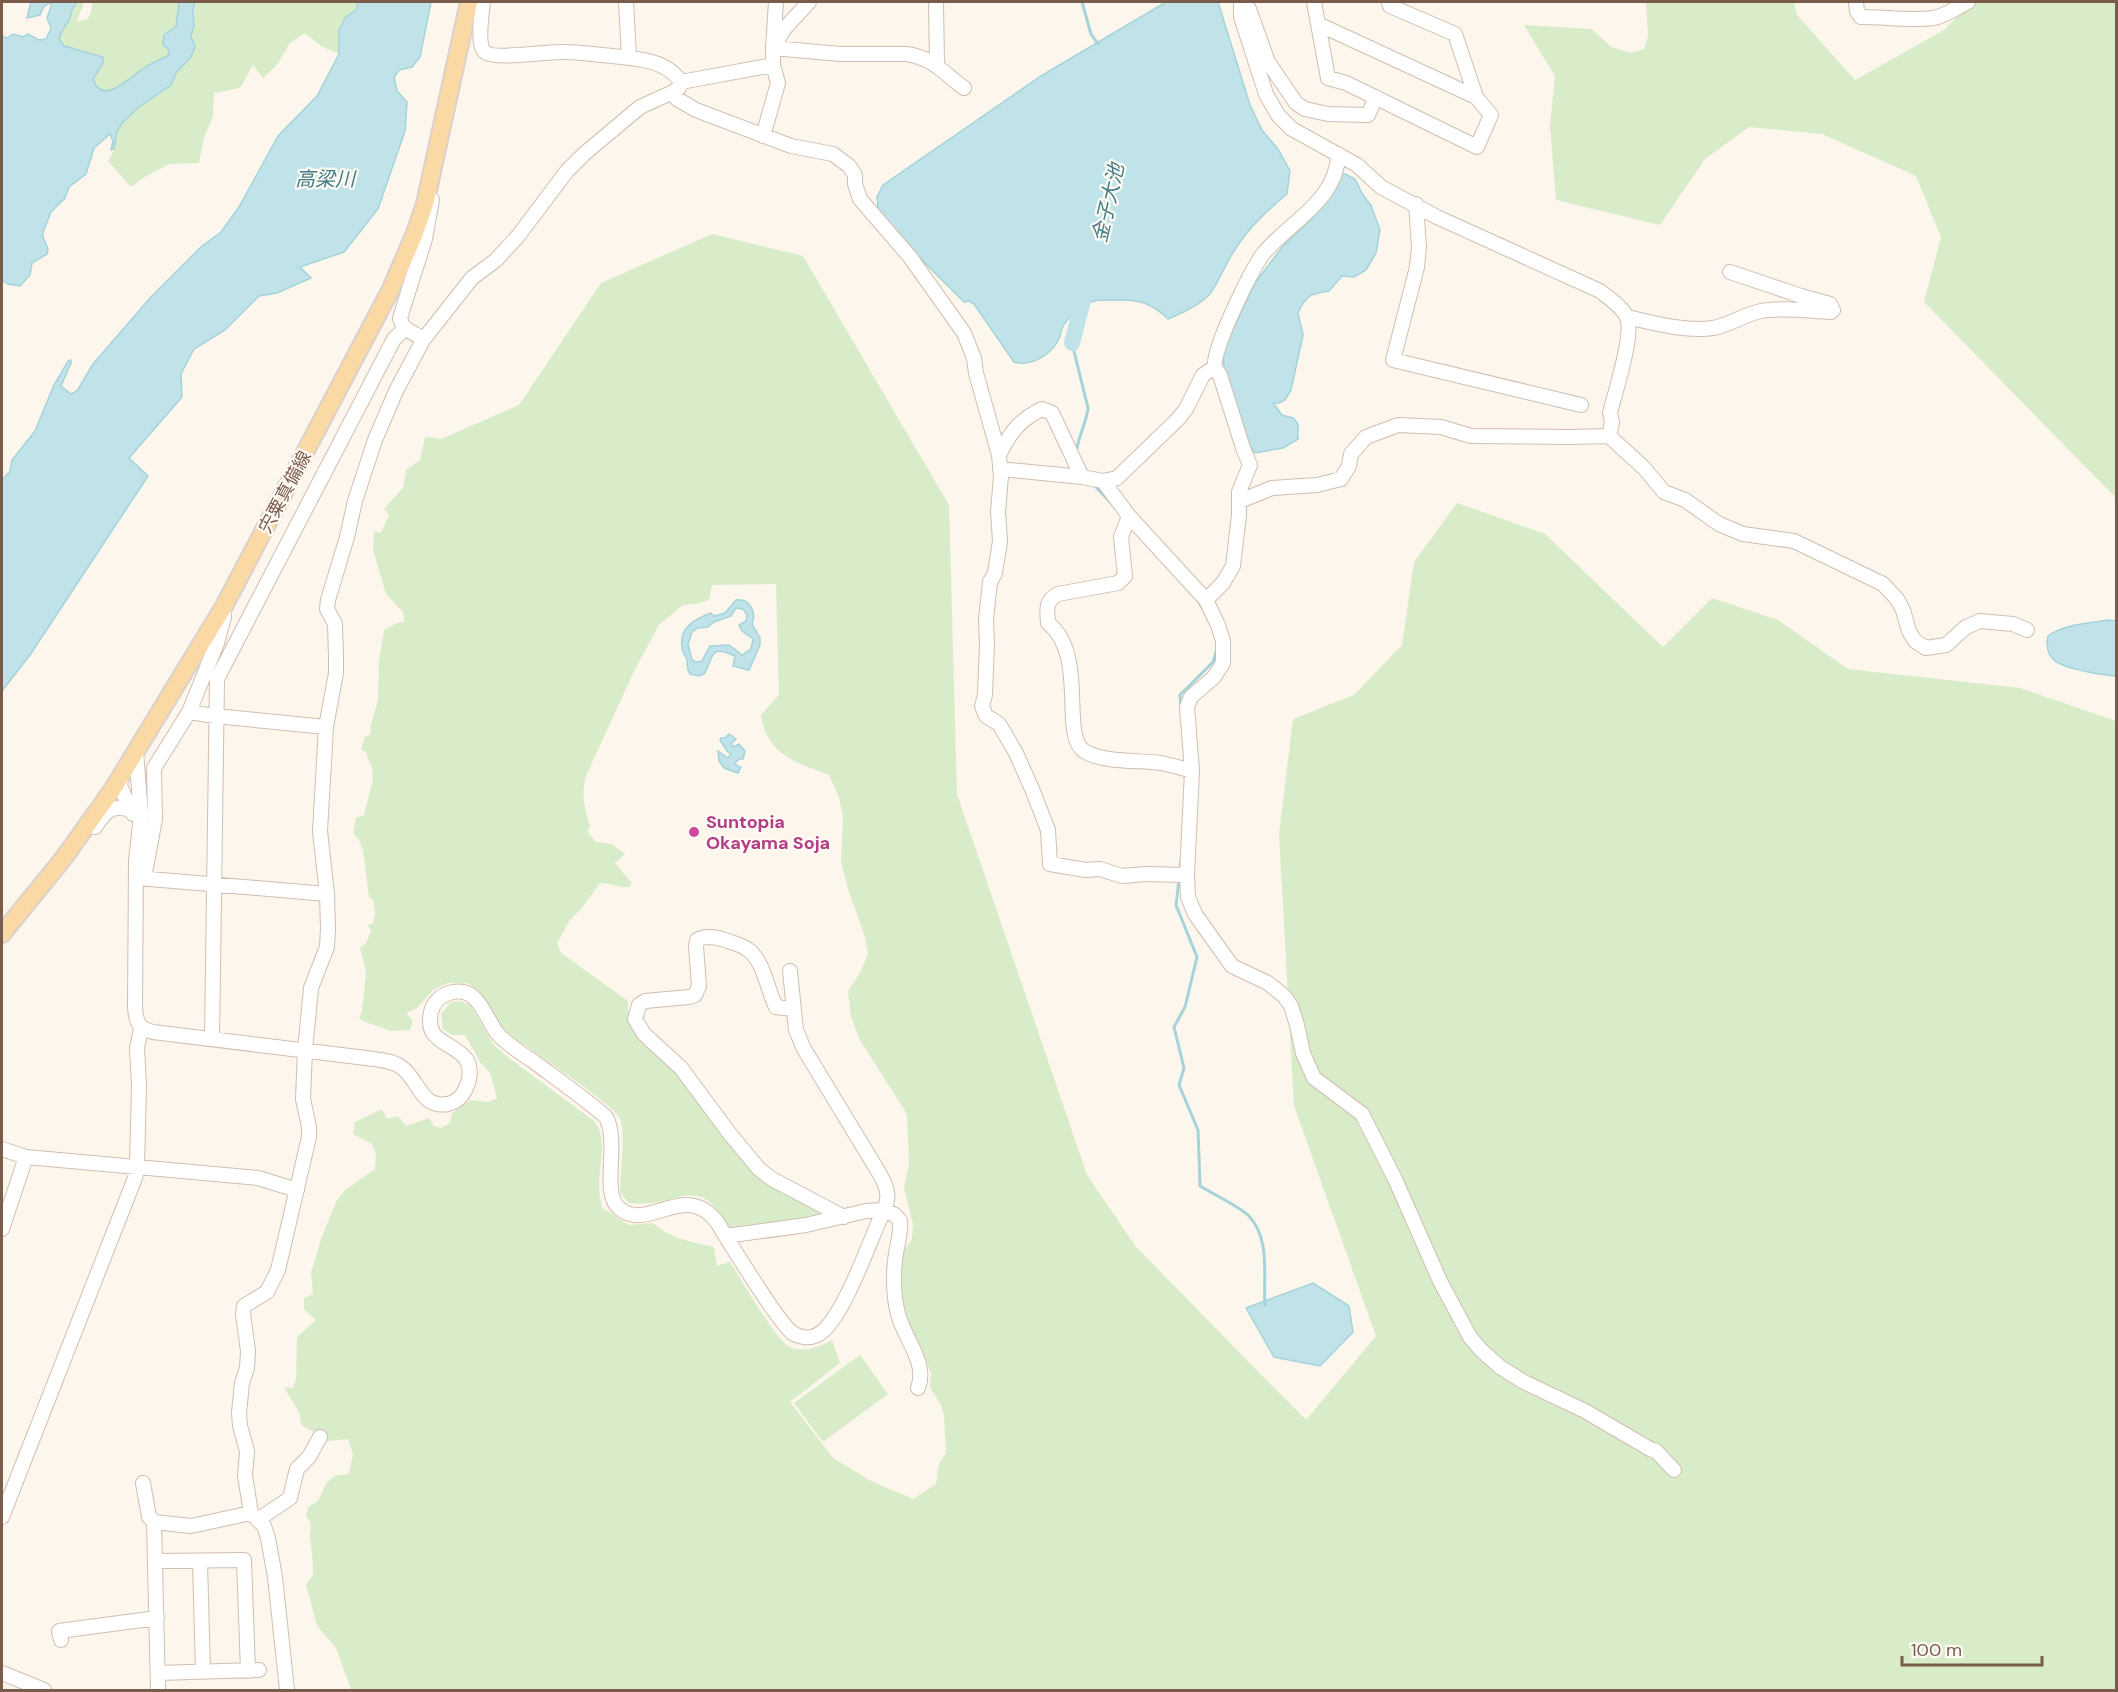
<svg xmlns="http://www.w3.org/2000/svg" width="2118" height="1692" viewBox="0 0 2118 1692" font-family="'DM Sans','Noto Sans JP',sans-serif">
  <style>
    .green { fill: #d8ecc9 }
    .water { fill: #bfe3e8; stroke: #a5d3da; stroke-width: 1.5; fill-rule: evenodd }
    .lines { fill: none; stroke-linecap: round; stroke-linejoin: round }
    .stream { stroke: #a5d3da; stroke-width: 3 }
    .river { stroke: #bfe3e8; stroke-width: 16 }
    .minor-casing { stroke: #d1beb0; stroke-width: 16 }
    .major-casing { stroke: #dad1cd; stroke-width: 20 }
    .minor { stroke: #fff; stroke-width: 14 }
    .major { stroke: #fbd9a5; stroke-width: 16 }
    .hotel-dot { fill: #d1479c; stroke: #fffaf3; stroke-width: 2 }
    .labels { text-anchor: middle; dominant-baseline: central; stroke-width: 4.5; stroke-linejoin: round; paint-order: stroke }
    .street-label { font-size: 18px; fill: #7a5c4d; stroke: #fffaf3 }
    .hotel-label { font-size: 18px; font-weight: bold; fill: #b23c85; stroke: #fffaf3; text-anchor: start }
    .water-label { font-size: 20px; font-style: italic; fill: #437c86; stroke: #fffaf3 }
  </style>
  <rect width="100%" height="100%" fill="#fdf6ec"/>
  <!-- green -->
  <path class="green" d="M77 2H84L77 21 88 19 91 12 92 2H179L176 27 164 35 163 45 168 49 169 55 111 91C101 91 96 89 93 79L100 68 88 53 63 46 59 39 72 8Z
    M195 2H358L357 9 345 18 339 31V54L321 46 305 33 290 43 277 65 263 78 253 65 240 88 214 93 213 117 204 137 199 163 169 164 143 178 131 187 108 161 115 148 117 131 123 122 139 107 171 85 176 73 195 46C189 36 193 32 194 21 195 15 194 9 195 2Z
    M1646 2H1794L1797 15 1855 80 1944 30 1972 2H2116V498L1924 302 1941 237 1916 176 1822 134 1749 127 1705 159 1660 225 1556 200 1550 126 1555 76 1524 25 1592 29 1611 47 1631 53 1644 49 1648 36Z
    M712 234 803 256 949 505 957 794 1087 1175 1136 1247 1306 1420 1376 1336 1294 1106 1279 834 1293 719 1354 695 1402 645 1414 562 1457 503 1545 534 1663 647 1712 598 1778 620 1848 669 2020 688 2116 721V1690H351L336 1648 317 1626 306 1584 313 1575V1563L310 1536 311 1523 306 1516 308 1507 318 1501 326 1484 334 1476 349 1474 353 1454 348 1439 319 1442 316 1433 301 1425 300 1414 284 1387 293 1388 296 1379 297 1337 316 1320 304 1309V1298L313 1294 311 1273 322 1236 337 1200 345 1190 375 1169 376 1154 372 1144 353 1134 355 1122 382 1109 387 1119 398 1116 406 1126 429 1118 434 1126 441 1128 450 1123 452 1113 471 1100 488 1102 497 1098 490 1073 480 1062 465 1035H452L443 1029 441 1014 451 1002 460 1001 470 1005 494 1045 509 1058 594 1121C609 1139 598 1166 599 1188 599 1195 601 1201 602 1208L629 1225 653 1223C669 1238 692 1242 714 1247L717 1266 730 1262C741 1279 774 1337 788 1346 802 1354 819 1347 832 1340L840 1363 790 1402 833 1458 871 1481 913 1499 936 1484 939 1464 946 1453 944 1416 940 1403 930 1388 931 1373 905 1314 902 1297 900 1268 903 1252 912 1239 913 1225 904 1188 909 1165 907 1114 860 1040 851 1017 848 991 860 973 868 954 865 937 848 889 841 861 843 818 839 797 829 775C796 762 767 755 761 715L779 695 776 584 712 585 709 600 696 604 683 605 659 625 635 669 586 776C581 795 585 809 590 827L587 831 596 842 612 844 625 854 615 863 632 883 629 887C619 888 610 883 600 883L581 909 570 920 557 943 561 953 628 1001V1012L632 1030 646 1047 667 1062 732 1148 827 1215 731 1232C699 1167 678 1210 629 1203L620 1193C620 1174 626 1134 620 1119 614 1104 528 1048 510 1035L501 1027 479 991 467 983H448L433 990 417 1008 406 1013 413 1021 410 1030 391 1031 363 1021 359 1017 362 1012 366 971 360 948 366 943 371 931 368 925 373 923 375 916 374 901 369 897 363 850 359 840 353 833 356 817 364 816C366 801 375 785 372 769 371 763 367 759 366 752L361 750 365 737 370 734 371 724 378 700 379 661 384 630 399 622 404 623 403 612 386 594 373 550 374 531 381 533 389 515 384 509 403 488 406 470 420 460 425 437 441 439 519 405 601 283Z
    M860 1355 888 1394 823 1442 794 1403Z"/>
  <!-- water -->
  <path class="water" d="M31 2H77C71 8 72 13 69 20 65 28 62 27 59 39L64 46 103 57V63L93 79C102 107 130 77 143 69 151 63 160 60 169 55L168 49 163 45 164 35 176 27 179 2H195L193 10 194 25 191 37 195 46 191 57 176 73 171 85 139 107 123 122 117 131 114 149 111 150 113 141 110 134 94 148 86 174 69 187 65 198 51 212 43 232V237L48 249 47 254 32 263 30 275 20 286 8 284 2 280V36L7 38 13 34 23 37 28 34 39 40 46 39C53 23 52 32 47 18L52 4 50 3 44 6 40 15 27 18Z
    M358 2H431L420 57 412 67 399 70 394 77 397 91 407 102 405 131 378 209 344 252 300 267 311 278 277 293 259 296 225 330 194 349 181 374 182 397 129 458 148 476 30 655 2 691V480L10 471 12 460 35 431 54 385 68 361 71 360V363L61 386 71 394 77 391 93 364 151 297 202 246 221 232 239 207 278 136 317 96 339 54V31L345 18 357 9Z
    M1166 2H1218L1250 105 1262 130 1278 149 1290 171 1287 194C1268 210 1249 227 1236 248 1227 260 1217 287 1208 296 1196 307 1182 313 1168 319 1153 304 1139 299 1118 300 1109 301 1100 298 1091 302 1081 306 1069 316 1063 326 1061 330 1061 334 1059 339 1051 355 1031 367 1014 362L974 304 969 301 964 302 879 217 877 197 883 185 1041 76Z
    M1338 174H1345L1355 179 1363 195 1371 205 1380 230 1376 253 1366 270 1354 277 1342 276 1329 291C1310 294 1306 295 1298 313L1303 335 1291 390 1285 400 1279 403H1273L1282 415 1293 418 1298 424V439L1283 448 1255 453 1244 439 1230 384 1224 368 1223 350 1255 283 1283 246 1312 218 1325 201Z
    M736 600C752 598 756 615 752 624L760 638V645L749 670 733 666 735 656C708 643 714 659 704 674L699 676 690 674C686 668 688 667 687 660 686 656 682 652 682 647 679 627 695 619 711 613L714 616 725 613ZM736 608 743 609 747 615 746 621 739 625 742 631 753 639 751 649 742 655 729 645 710 646 702 661 696 662 692 660 688 644 692 632 698 628 708 627 714 622 731 616Z
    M2109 620 2116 621V676C2106 675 2098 674 2088 672 2068 667 2042 665 2048 636 2065 624 2089 623 2109 620Z
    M729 734 736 739 731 744 734 747 739 744 745 751 743 759H739L735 763 737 766 741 767 738 773 724 768 719 761 718 751 728 758 731 754 727 751 720 740 721 738H725Z
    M1313 1283 1349 1306 1353 1332 1320 1366 1274 1357 1246 1308Z"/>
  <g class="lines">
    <!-- stream -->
    <path class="stream" d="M1082 2 1091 34 1098 44
      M1072 343 1088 408C1086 424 1078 437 1076 453
      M1093 484 1113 505
      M1197 599 1206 614
      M1181 709 1180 695 1213 662 1217 649
      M1180 870 1182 853
      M1179 880 1176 905 1197 957 1185 1007 1174 1027 1184 1068 1179 1085 1198 1130 1200 1186C1213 1194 1238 1206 1248 1215 1271 1238 1263 1276 1265 1305"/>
    <!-- river -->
    <path class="river" d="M1072 343 1087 285"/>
    <defs>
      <path id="minor" d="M626 2 629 57
        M776 2 773 48 840 54H907C935 59 942 72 964 88
        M936 2 937 64
        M1241 2V17L1266 94 1278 115 1292 129 1357 165 1381 187 1437 217 1600 291C1609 298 1622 307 1627 317 1634 335 1615 392 1610 413L1612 422 1609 436 1644 468 1664 492 1685 500 1719 524 1743 534 1794 541 1883 584 1897 599 1903 610 1909 631 1915 641 1926 648 1946 645 1966 627 1980 621 2013 624 2027 630
        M1243 2 1249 9 1268 62 1296 103 1305 109 1328 114 1368 115 1376 97
        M1314 2 1328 78 1346 83 1477 147 1491 115 1476 97 1455 34 1390 6 1389 2
        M1856 2 1857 11 1861 17C1885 17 1910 21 1933 18 1946 16 1957 7 1968 2
        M1318 24 1476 97
        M681 82 773 65V48L785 28 809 2
        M673 92 677 99 696 110 791 146 833 154 849 166 855 175V184L860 199 910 257 964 333 974 358 976 373 999 455 1001 476 998 512 1000 541 995 573 990 582 986 619 987 644 985 695 982 706 986 716 999 724 1016 753 1032 789 1048 830 1050 864 1086 870 1100 869 1122 876 1146 874 1187 875
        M763 136 778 83 773 65
        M1416 204 1419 247 1417 267 1393 360 1581 405
        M1627 317C1654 323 1685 332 1713 328 1730 325 1745 314 1761 311 1784 307 1808 311 1831 312L1833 310 1830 304 1801 296 1730 272
        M423 340C414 331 403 332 400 318L425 239 432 200
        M999 455C1010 433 1019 420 1042 409L1052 413 1082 477
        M1000 469 1082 477 1103 481 1117 478 1178 419 1186 409 1203 375 1215 367
        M1103 481 1129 516 1206 600 1218 625 1223 641V663L1214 677 1191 697 1187 707 1192 771 1187 875 1188 897 1195 914 1232 966 1268 983 1284 996 1291 1006 1297 1025 1303 1053 1314 1078 1362 1114 1395 1179 1440 1281 1470 1337 1481 1350 1500 1367 1524 1382 1585 1411 1650 1449 1656 1451 1674 1470
        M1240 501 1272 488 1317 485 1341 479 1349 466 1351 454 1366 437 1398 425 1441 427 1471 436 1570 437 1609 436
        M1129 516 1121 537 1125 576 1118 583 1058 594C1045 601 1047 610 1048 623 1088 654 1060 735 1084 751 1103 763 1139 760 1161 763 1171 765 1182 768 1192 771
        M1206 600 1223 583 1233 566 1239 515V492L1250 465 1243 448 1220 375C1218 372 1216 370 1215 367 1211 351 1252 269 1263 254 1288 223 1338 200 1338 154
        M189 712 215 716 326 727
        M136 751 141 815 136 861 135 1007C136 1022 138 1028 153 1032L366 1058C378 1060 392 1060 401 1067 419 1079 420 1109 448 1104 456 1102 462 1097 465 1090 470 1081 472 1068 466 1059 452 1041 424 1043 431 1012 433 1003 440 996 449 993 478 984 484 1016 497 1033 506 1044 521 1053 533 1061 557 1079 583 1097 606 1117 620 1144 600 1194 620 1209 649 1232 685 1180 717 1222 728 1240 781 1327 794 1334 805 1339 814 1339 823 1331 843 1314 866 1252 877 1226 880 1218 886 1209 887 1200 889 1190 883 1180 878 1171L804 1049 796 1030 790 971
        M121 775 120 786 133 814
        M95 827C106 811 111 804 132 810
        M138 878 327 894
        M144 878 155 819 154 768 189 712 217 643 224 617 223 608
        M793 1009 776 1007C767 989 764 960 747 949 740 944 732 943 725 940 716 937 706 935 697 940L696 946 699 986 695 995 689 997 645 1001 639 1005 635 1019 644 1034 681 1068 730 1134 759 1169 772 1179 844 1217
        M212 1039 217 679 394 339 405 329
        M2 1149 26 1157 258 1178 297 1190
        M2 1229 26 1157
        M726 1236 806 1225 866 1211 883 1210 895 1215 900 1221C901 1232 898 1242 896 1253 893 1273 893 1294 898 1314 904 1338 928 1363 918 1388
        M143 1483 149 1517 154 1522 158 1690
        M2 1517 135 1178 137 1166 139 1085 137 1048 141 1029
        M259 1519 290 1498 297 1469 309 1457 320 1437
        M154 1522 191 1526 251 1513
        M155 1561 244 1560 248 1671
        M200 1561 203 1672
        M61 1640 59 1631 157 1618
        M2 1673 44 1690
        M158 1673 259 1670
        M287 1690 275 1577 268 1538 264 1526 251 1513 245 1476 247 1451 240 1426 239 1413 242 1383 247 1368 248 1351 243 1314 244 1306 267 1292 278 1270 309 1137V1127L303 1099 305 1050 311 988 327 947 328 929 327 894 320 831 326 727 336 673V657L335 624 327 609 328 600 347 537 355 501 375 440 396 391 423 340 472 278 496 260 518 236 567 171 584 154 640 107 673 92 679 88 681 82C665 57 628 58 602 55 590 54 577 52 565 52 551 51 491 61 484 51 477 43 482 12 483 2"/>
      <path id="major" d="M2 934 63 859 113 789 223 608 391 289 415 233 425 204 469 2"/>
    </defs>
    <!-- minor casing -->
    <use href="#minor" class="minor-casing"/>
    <!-- major casing -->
    <use href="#major" class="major-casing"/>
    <!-- minor -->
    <use href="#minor" class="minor"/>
    <!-- major -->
    <use href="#major" class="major"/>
  </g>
  <!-- markers -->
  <circle class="hotel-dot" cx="694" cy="832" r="6"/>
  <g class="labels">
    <!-- street labels -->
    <g class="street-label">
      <text transform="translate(285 492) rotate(-62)">宍粟真備線</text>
    </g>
    <!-- hotel labels -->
    <g class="hotel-label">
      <text x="706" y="822">Suntopia<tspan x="706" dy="21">Okayama Soja</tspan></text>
    </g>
    <!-- water labels -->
    <g class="water-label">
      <text x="325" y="179">高梁川</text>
      <text transform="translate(1108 203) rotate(-77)">金子大池</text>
    </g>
  </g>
  <!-- border -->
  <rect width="2118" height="1692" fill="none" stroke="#7a5c4d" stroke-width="6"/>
  <!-- scale -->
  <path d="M1902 1656v9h140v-9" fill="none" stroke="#7a5c4d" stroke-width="3"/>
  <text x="1911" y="1656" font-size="18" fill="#7a5c4d" stroke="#fffaf3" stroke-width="4.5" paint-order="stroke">100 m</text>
</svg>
